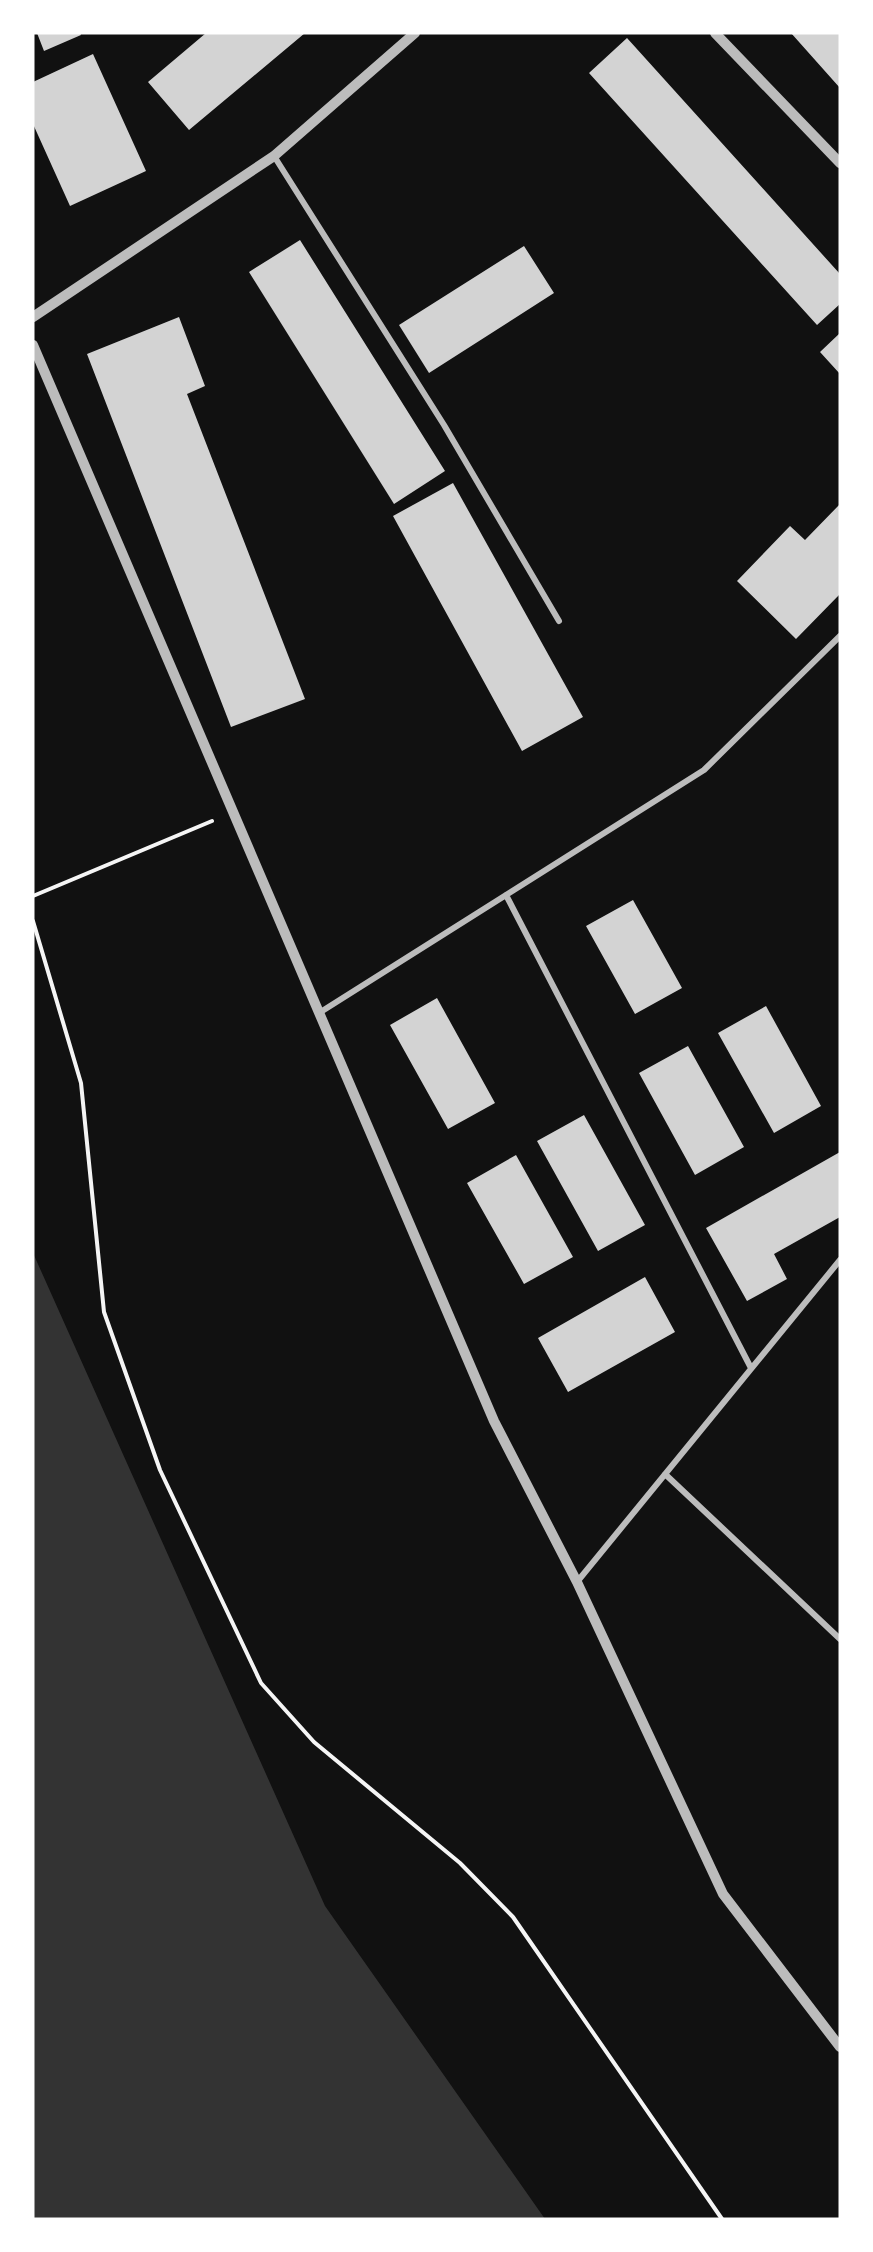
<svg xmlns="http://www.w3.org/2000/svg" width="873" height="2252" viewBox="0 0 873 2252" font-family="Overpass,sans-serif">
  <style>
    .water { fill: #333 }
    .building { fill: #d3d3d3 }
    .lines { fill: none; stroke-linecap: round; stroke-linejoin: round }
    .path { stroke: #f5f5f5; stroke-width: 4 }
    .minor { stroke: #bcbcbc; stroke-width: 6 }
    .tertiary { stroke: #bcbcbc; stroke-width: 10 }
  </style>
  <rect width="100%" height="100%" fill="#111"/>
  <!-- water -->
  <path class="water" d="M33 1253 325 1906 545 2219H33Z"/>
  <!-- building -->
  <path class="building" d="M37 33H80L81 35 44 51Z
    M206 33H305L189 130 148 82Z
    M791 33H840V88Z
    M627 38 840 274V304L817 325 589 73Z
    M93 54 146 171 70 206 33 124V82Z
    M300 240 445 471 394 504 249 272Z
    M524 246 554 293 429 373 399 325Z
    M179 317 205 386 187 394 305 699 231 727 87 354Z
    M840 333V374L820 352Z
    M453 483 583 717 522 751 393 516Z
    M840 504V594L796 639 737 581 790 526 805 540Z
    M633 900 682 988 635 1014 586 926Z
    M437 998 495 1103 448 1129 390 1025Z
    M766 1006 821 1106 774 1133 718 1033Z
    M688 1046 744 1147 695 1175 639 1073Z
    M584 1115 645 1225 598 1251 537 1141Z
    M840 1152V1217L774 1254 787 1279 747 1301 706 1228Z
    M516 1155 573 1257 524 1284 467 1183Z
    M645 1277 675 1332 568 1392 538 1338Z"/>
  <g class="lines">
    <!-- path -->
    <path class="path" d="M33 896 212 821
      M33 921 81 1083 104 1312 160 1470 261 1683 314 1742 460 1863 513 1917 722 2219"/>
    <!-- minor -->
    <path class="minor" d="M274 156 444 425 559 621
      M506 895 751 1368
      M319 1013 704 770 840 636
      M665 1474 840 1639
      M577 1582 840 1260"/>
    <!-- tertiary -->
    <path class="tertiary" d="M715 33 840 163
      M33 317 274 156 415 33
      M33 345 494 1421 577 1582 723 1894 840 2047"/>
  </g>
  <!-- border -->
  <rect width="873" height="2252" fill="none" stroke="#ffffff" stroke-width="69"/>
</svg>
